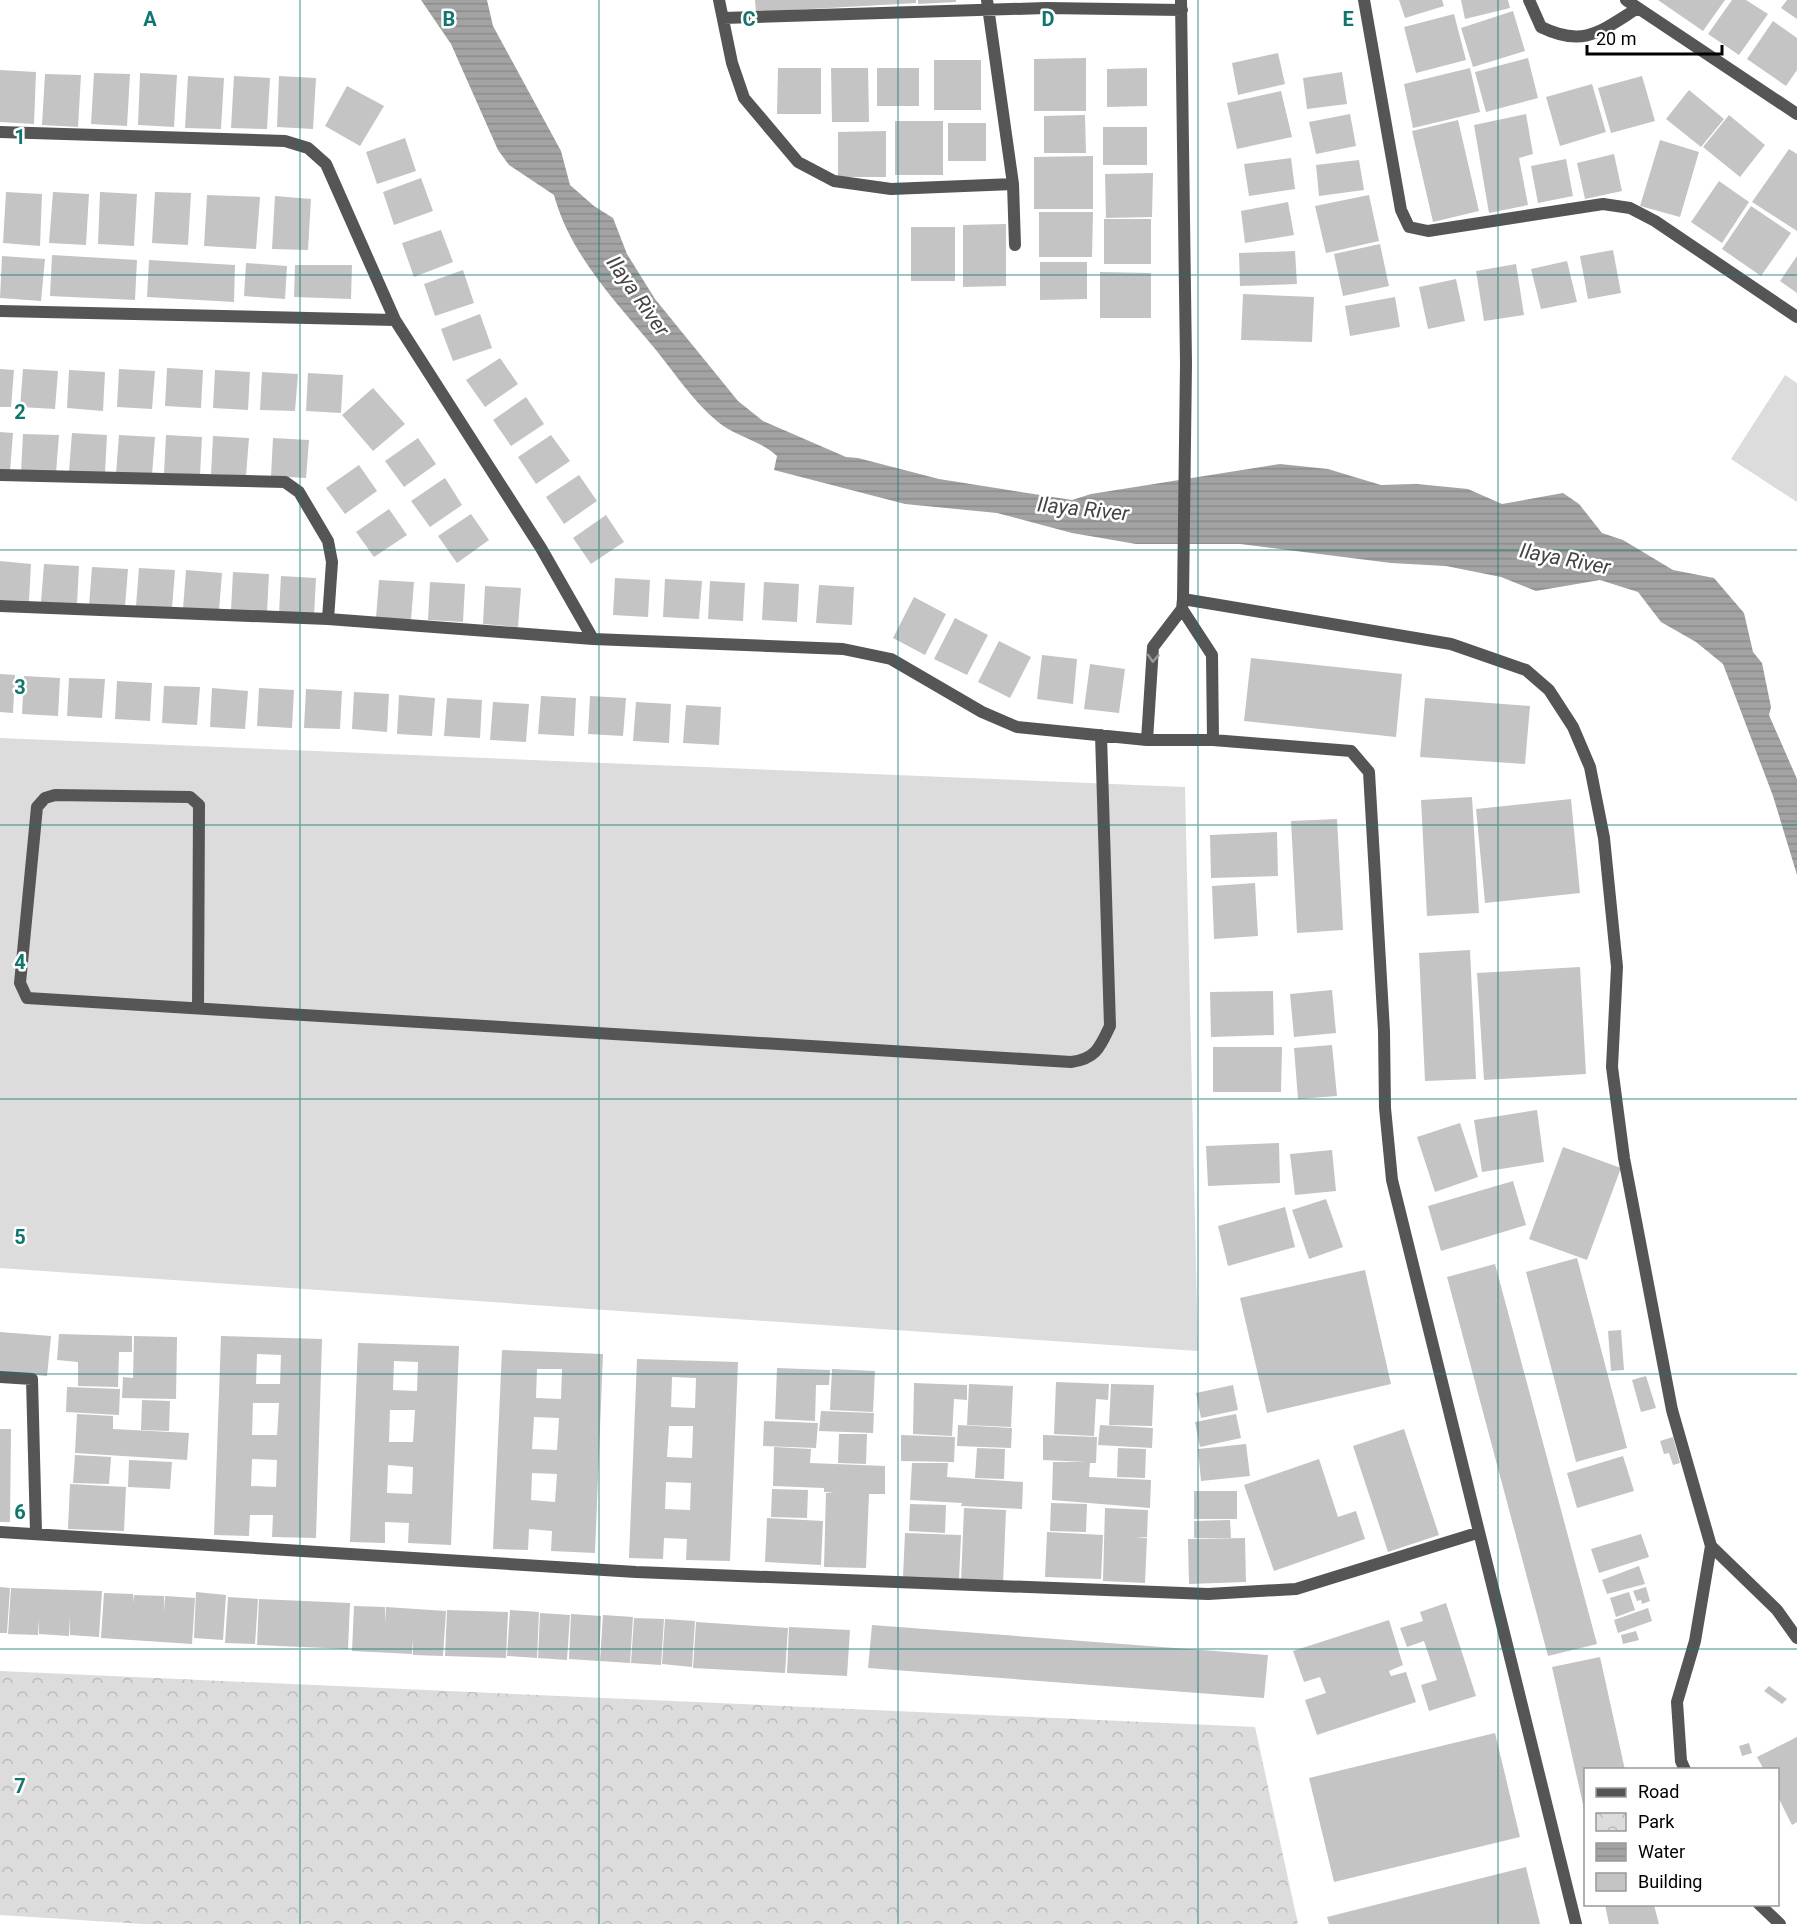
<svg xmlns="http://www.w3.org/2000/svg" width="1797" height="1924" viewBox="0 0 1797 1924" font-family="Roboto,sans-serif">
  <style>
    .grass { fill: #dcdcdc }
    .park { fill: url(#park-crowns) }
    .water { fill: url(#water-rules) }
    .building { fill: #c4c4c4; fill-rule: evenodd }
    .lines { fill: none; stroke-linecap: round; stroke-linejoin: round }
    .service { stroke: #555; stroke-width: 12 }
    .minor { stroke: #555; stroke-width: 12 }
    .oneway { stroke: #999 }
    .grid { fill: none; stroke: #0f766e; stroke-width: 1.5; stroke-opacity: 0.55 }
    .labels { text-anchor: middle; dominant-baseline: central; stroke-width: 5; stroke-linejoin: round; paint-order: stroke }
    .water-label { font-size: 21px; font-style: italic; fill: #444; stroke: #fff }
    .grid-label { font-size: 20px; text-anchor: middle; font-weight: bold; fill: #0f766e; stroke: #fff; stroke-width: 5; stroke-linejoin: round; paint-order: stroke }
  </style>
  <defs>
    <pattern id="park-crowns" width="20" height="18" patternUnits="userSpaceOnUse" patternTransform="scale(1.5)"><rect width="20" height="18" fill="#dcdcdc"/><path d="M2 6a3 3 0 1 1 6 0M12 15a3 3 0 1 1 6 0" fill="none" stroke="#bbb"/></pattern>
    <pattern id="water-rules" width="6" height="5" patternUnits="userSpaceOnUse" patternTransform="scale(1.5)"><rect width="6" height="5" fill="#a3a3a3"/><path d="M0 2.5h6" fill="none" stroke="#8b8b8b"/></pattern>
  </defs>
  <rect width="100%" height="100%" fill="#fff"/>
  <!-- grass -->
  <path class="grass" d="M1785 375 1797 383V502L1731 459Z
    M0 738 1185 787 1198 1351 0 1268Z"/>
  <!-- park -->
  <path class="park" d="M0 1671 1255 1727 1298 1924H143L0 1915Z"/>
  <!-- water -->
  <path class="water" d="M421 0H487L493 26 561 151 570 185 594 206 613 218 627 254 655 299 738 401 763 421 846 457 858 458 939 479 1072 500 1091 494 1280 464 1328 469 1381 485 1417 484 1468 489 1502 504 1563 493 1579 504 1602 533 1623 540 1673 570 1714 578 1744 613 1753 652 1762 663 1771 707 1769 715 1797 779V875L1773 796 1723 664 1696 642 1661 622 1638 592 1600 580 1536 591 1501 577 1446 566 1391 563 1240 544H1136L1072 533 997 513 905 504 774 470 777 456C760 440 736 437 718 422 693 401 676 375 656 350 617 303 570 255 554 195L509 165 498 150 451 44Z"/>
  <!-- building -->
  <path class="building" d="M755 0H916V3L756 12Z
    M918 0H956V2L918 4Z
    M1399 0H1442L1444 6 1405 18Z
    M1461 0H1508L1510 8 1465 19Z
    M1658 0H1725L1703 31Z
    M1732 0H1746L1768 14 1739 55 1708 34Z
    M1787 0H1797V19L1781 8Z
    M1513 11 1525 51 1473 67 1461 28Z
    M1454 14 1466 60 1416 73 1404 27Z
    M1773 21 1797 38V70L1786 86 1747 59Z
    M1278 53 1285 84 1238 95 1232 63Z
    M1086 58V111H1034V59Z
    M1528 58 1538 98 1486 112 1475 72Z
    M934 60H981V110H934Z
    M778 68H821V114H777Z
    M831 68H868L869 122H832Z
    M877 68H919V106H877Z
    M1147 68V106L1107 107V69Z
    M1470 68 1480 112 1413 128 1404 84Z
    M0 70 36 72 34 124 0 122Z
    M1342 72 1347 104 1307 109 1303 78Z
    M94 73 130 74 127 126 91 124Z
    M140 73 177 75 174 127 138 125Z
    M45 74 81 75 78 127 42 125Z
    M188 76 224 78 221 129 185 128Z
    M234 76 270 78 267 129 231 128Z
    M279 76 316 78 313 129 277 127Z
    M1642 76 1655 121 1611 133 1598 88Z
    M1592 84 1606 132 1560 146 1546 97Z
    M347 86 384 106 360 146 325 126Z
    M1689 90 1724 119 1701 147 1666 119Z
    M1281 91 1292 137 1237 149 1227 103Z
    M1350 114 1356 146 1316 154 1309 122Z
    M1526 114 1533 154 1519 158 1528 205 1489 213 1474 125Z
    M1085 115 1086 153H1044V116Z
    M1729 115 1765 145 1740 177 1703 147Z
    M1458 120 1479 211 1433 222 1412 131Z
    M895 121H943V175H895Z
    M948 123H986V161H948Z
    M1103 127H1147V165H1103Z
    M886 131V177H838V132Z
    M405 138 416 171 377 184 366 152Z
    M1660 140 1699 152 1680 217 1640 206Z
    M1789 149 1797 154V231L1752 202Z
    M1614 154 1622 191 1585 199 1577 163Z
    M1093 156V209H1034V157Z
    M1291 158 1295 189 1249 196 1244 164Z
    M1566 159 1573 196 1538 203 1531 166Z
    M1359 160 1364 190 1319 196 1316 165Z
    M1153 173 1152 217 1106 218 1105 174Z
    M421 178 433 211 394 225 383 192Z
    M1719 181 1749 202 1722 243 1691 222Z
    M6 192 42 194 40 246 3 243Z
    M53 192 89 194 86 245 49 243Z
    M100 192 137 194 134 246 98 244Z
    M155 192 191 193 188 245 152 243Z
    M207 195 260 197 256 249 204 246Z
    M1369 195 1379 241 1326 253 1315 206Z
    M275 196 311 199 308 250 272 249Z
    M1288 202 1294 235 1245 243 1241 211Z
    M1751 206 1791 233 1761 276 1722 249Z
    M1039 212H1093L1092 257H1039Z
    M1104 219H1151V264H1104Z
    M1006 224V286L963 287V225Z
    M911 227H955V281H911Z
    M441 230 453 262 414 277 402 243Z
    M1380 244 1389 286 1343 296 1334 254Z
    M1613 250 1621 293 1588 299 1580 256Z
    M1295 251 1297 284 1240 286 1239 253Z
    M52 255 137 260 135 300 50 296Z
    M2 256 45 259 41 301 0 298Z
    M1797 256V293L1780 281Z
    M149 260 235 265 234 302 147 297Z
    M1567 261 1577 302 1541 309 1531 269Z
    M1040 262H1087V299L1040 300Z
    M246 263 287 266 285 299 244 296Z
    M1516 264 1524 315 1484 321 1476 271Z
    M295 265H352L351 299 294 297Z
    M463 270 474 303 435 316 424 284Z
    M1100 272 1151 273V318H1100Z
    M1456 279 1465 321 1428 329 1419 287Z
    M1243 294 1314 297 1312 342 1241 340Z
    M1395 297 1400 327 1350 336 1345 306Z
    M480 314 492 348 453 361 441 329Z
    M500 358 518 384 485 407 466 380Z
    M167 368 203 370 201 408 165 406Z
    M0 369 14 370 11 407H0Z
    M23 369 58 371 55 409 20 407Z
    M119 369 155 371 152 409 117 407Z
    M69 370 105 372 103 411 67 408Z
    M215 370 250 372 248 410 213 408Z
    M262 372 298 374 295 411 260 410Z
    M308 373 343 375 341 413 306 411Z
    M373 388 405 424 373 451 342 415Z
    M526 397 544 424 511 446 493 420Z
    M0 432 13 433 10 471 0 470Z
    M72 433 107 435 105 473 69 471Z
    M23 434 59 435 56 473 21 472Z
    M119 435 155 437 152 475 116 474Z
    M166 435 202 437 200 475 164 473Z
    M551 435 570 461 536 484 518 457Z
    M213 436 249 438 246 476 211 474Z
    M273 438 309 440 306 478 271 476Z
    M418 438 436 464 404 487 385 461Z
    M359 465 377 491 345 514 326 488Z
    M579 475 597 501 564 524 546 497Z
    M445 478 462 505 430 527 411 501Z
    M389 509 407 535 374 557 356 532Z
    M471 514 489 540 457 563 438 536Z
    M606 515 624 542 591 564 573 538Z
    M0 561 31 564 29 601 0 600Z
    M44 564 79 566 77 604 41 602Z
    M92 567 128 569 125 607 89 606Z
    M139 568 175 570 172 608 136 606Z
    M186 570 222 573 219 611 183 609Z
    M233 572 269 574 267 612 231 610Z
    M281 576 316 578 314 615 279 613Z
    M615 578 650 580 648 617 613 615Z
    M665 579 702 581 699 619 663 617Z
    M379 580 414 582 411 620 376 618Z
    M710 581 745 583 743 621 708 619Z
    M430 582 465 584 463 622 428 620Z
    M764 582 799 584 797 622 762 620Z
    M819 585 854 587 852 625 816 623Z
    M485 586 521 588 518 627 483 624Z
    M914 597 946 614 925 655 893 638Z
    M955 618 988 635 967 675 934 659Z
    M999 641 1031 657 1010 698 978 682Z
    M1042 655 1077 659 1073 704 1037 699Z
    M1251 658 1402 674 1396 737 1244 721Z
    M1090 664 1125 669 1119 713 1084 709Z
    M0 674 15 675 13 713 0 712Z
    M24 676 60 678 58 716 22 714Z
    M69 678 105 679 102 718 67 716Z
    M117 681 152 683 150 721 115 719Z
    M164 686 200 687 197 725 162 723Z
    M212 688 248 691 245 729 210 727Z
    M259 688 294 690 292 728 257 726Z
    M306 689 342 691 340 729 304 728Z
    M354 692 389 694 387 732 352 729Z
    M399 695 435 698 432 736 397 734Z
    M541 696 576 698 574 736 538 734Z
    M590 696 626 698 623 736 588 734Z
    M447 698 482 700 480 738 444 736Z
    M1425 698 1530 706 1525 764 1420 757Z
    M493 702 529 704 526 742 490 740Z
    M636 702 671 704 669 743 633 741Z
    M686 705 721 707 719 745 683 743Z
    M1472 797 1479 913 1427 916 1421 800Z
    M1571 799 1580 893 1485 903 1476 809Z
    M1337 819 1343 930 1297 933 1291 821Z
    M1277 832 1278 876 1211 878 1210 835Z
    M1255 883 1258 936 1214 939 1212 886Z
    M1470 950 1476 1079 1425 1081 1419 953Z
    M1580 967 1586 1074 1484 1080 1477 973Z
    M1332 990 1336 1033 1294 1037 1290 994Z
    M1273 991 1274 1035 1211 1037 1210 992Z
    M1332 1045 1337 1096 1298 1099 1294 1048Z
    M1213 1047H1282L1281 1092H1213Z
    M1537 1110 1544 1162 1482 1172 1474 1120Z
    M1460 1123 1478 1177 1435 1192 1417 1137Z
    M1279 1143 1280 1183 1208 1186 1206 1146Z
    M1563 1147 1621 1168 1587 1260 1529 1239Z
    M1332 1150 1336 1191 1295 1195 1290 1154Z
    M1513 1181 1526 1225 1441 1251 1428 1206Z
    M1326 1199 1343 1247 1309 1259 1292 1210Z
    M1285 1207 1295 1247 1228 1266 1218 1226Z
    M1577 1258 1627 1448 1576 1462 1526 1272Z
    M1495 1264 1597 1644 1548 1656 1447 1277Z
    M1365 1270 1391 1384 1267 1413 1240 1298Z
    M1621 1330 1624 1370 1611 1371 1608 1331Z
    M0 1332 51 1336 47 1376 0 1372Z
    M59 1334 132 1336V1352H119L118 1387 78 1386V1362L57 1360Z
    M134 1336 177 1337 176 1399 122 1398 123 1377 133 1378Z
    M221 1336 322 1339 316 1538 272 1537 273 1515H250L249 1536 214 1535ZM257 1354 281 1355 280 1384H256ZM253 1403H279L277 1435H252ZM252 1459 277 1460 276 1487 251 1486Z
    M358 1343 459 1346 451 1545 408 1543 409 1523 385 1522V1543L350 1542ZM394 1361 418 1362 417 1391 393 1390ZM390 1410H415L413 1442H389ZM388 1465 413 1467 412 1494 387 1493Z
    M502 1350 603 1354 595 1553 551 1551 552 1531 529 1529 528 1550 493 1549ZM537 1369H562L561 1399 536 1398ZM534 1417 559 1418 557 1450 532 1449ZM532 1473 557 1474 555 1502 531 1500Z
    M637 1359 738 1362 730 1561 686 1560 687 1539 664 1538 663 1559 629 1558ZM672 1377 696 1378 695 1408 671 1407ZM669 1426H693L692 1458 667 1457ZM666 1482 691 1483 690 1510 665 1509Z
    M777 1368 830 1370 829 1385H816L815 1421 775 1419Z
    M832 1369 875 1371 873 1412 830 1410Z
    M1646 1376 1656 1408 1641 1412 1632 1380Z
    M1056 1382 1109 1384 1108 1400 1096 1399 1094 1436 1054 1434Z
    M914 1383 967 1385V1400L954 1399 952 1436 913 1434Z
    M969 1384 1013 1386 1011 1427 967 1425Z
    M1111 1384 1154 1385 1152 1426 1109 1425Z
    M1233 1385 1238 1410 1201 1418 1196 1393Z
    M67 1387 120 1389 119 1415 66 1412Z
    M142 1400 170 1401 169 1431 141 1430Z
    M821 1411 874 1413 873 1433 819 1431Z
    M77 1414 113 1416V1429L189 1433 187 1460 75 1453Z
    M1236 1414 1241 1438 1200 1447 1195 1422Z
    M764 1421 818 1423 816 1448 763 1446Z
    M958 1425 1012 1428 1011 1448 957 1446Z
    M1100 1425 1153 1428 1152 1448 1098 1445Z
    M0 1429H11L10 1522H0Z
    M1404 1429 1439 1535 1388 1552 1353 1446Z
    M839 1434H867L866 1464 838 1463Z
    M901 1435 955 1437 954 1462 901 1461Z
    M1043 1435 1097 1437 1096 1463H1090L1089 1477 1151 1480 1150 1508 1052 1500 1053 1462H1086L1043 1460Z
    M1673 1437 1680 1463 1673 1465 1669 1453 1664 1454 1660 1441Z
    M1246 1444 1250 1476 1201 1481 1198 1449Z
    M774 1447 811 1449 810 1463 885 1466V1494H869L866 1568 824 1567 826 1493 834 1492H824V1488L773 1486Z
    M977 1448 1005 1449 1004 1479 975 1478Z
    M1118 1448 1146 1449 1145 1478 1117 1477Z
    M75 1455 111 1457 109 1484 73 1483Z
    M1623 1456 1634 1491 1577 1508 1567 1473Z
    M1319 1459 1338 1517 1356 1511 1365 1539 1274 1571 1244 1485Z
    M129 1460 172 1462 170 1489 128 1487Z
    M912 1463H948L947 1477 1023 1482 1022 1509 961 1506 962 1503 910 1500Z
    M70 1484 126 1487 124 1531 68 1529Z
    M772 1489 808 1490 807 1518 771 1517Z
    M1194 1491H1237V1519H1194Z
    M1051 1503 1087 1504 1086 1532 1050 1531Z
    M910 1504 946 1505 945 1533 909 1531Z
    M964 1508 1006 1510 1003 1584 961 1582Z
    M1105 1508 1148 1510 1147 1537H1136L1147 1538 1145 1583 1103 1581Z
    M767 1518 823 1521 821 1565 765 1562Z
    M1230 1520 1231 1538H1194V1521Z
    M1047 1532 1103 1535 1101 1579 1045 1577Z
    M905 1533 961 1535 959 1579 903 1577Z
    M1641 1534 1649 1557 1599 1573 1591 1549Z
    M1245 1538 1246 1582 1189 1584 1188 1539Z
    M1639 1566 1645 1584 1607 1594 1602 1580Z
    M0 1587 10 1588 7 1633H0Z
    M1646 1587 1650 1601 1642 1604 1641 1600 1637 1601 1633 1591Z
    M11 1588 102 1591 99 1637 70 1635V1616L69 1636 39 1634V1619L38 1635 8 1634Z
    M196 1592 226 1595 223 1640 194 1638Z
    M1629 1592 1635 1610 1616 1617 1610 1598Z
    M104 1593 133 1594 134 1603V1595L164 1596V1612L165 1596 195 1598 192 1644 101 1638Z
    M228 1597 258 1599 255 1644 225 1643Z
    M259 1599 350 1603 348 1649 257 1645Z
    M1446 1603 1476 1696 1429 1711 1421 1685 1437 1680 1424 1641 1407 1647 1400 1628 1423 1621 1420 1612Z
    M354 1606 385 1607V1623L386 1607 446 1611 443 1656 413 1655V1639L412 1654 352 1651Z
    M1648 1608 1652 1621 1618 1633 1614 1620Z
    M447 1610 508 1612 506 1658 445 1656Z
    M510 1610 539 1612 537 1658 507 1656Z
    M540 1613 570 1615 567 1660 538 1658Z
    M571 1614 601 1616 599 1661 569 1659Z
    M603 1615 633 1617 630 1663 600 1661Z
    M634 1618 664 1619 661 1665 631 1663Z
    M665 1619 695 1621 692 1667 662 1664Z
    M1389 1620 1403 1665 1389 1671 1391 1676 1406 1672 1416 1702 1317 1735 1305 1700 1326 1693 1320 1677 1304 1682 1293 1651Z
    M696 1622 788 1628 785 1673 693 1668Z
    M872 1625 1268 1655 1264 1698 868 1668Z
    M789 1627 850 1630 847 1676 787 1673Z
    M1636 1631 1639 1640 1623 1644 1621 1635Z
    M1600 1657 1625 1770H1586L1585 1813 1552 1667Z
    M1769 1686 1787 1699 1782 1704 1764 1691Z
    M1495 1733 1520 1837 1334 1882 1309 1778Z
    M1797 1737V1822L1792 1825 1778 1797V1770H1764L1757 1757Z
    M1749 1743 1752 1753 1742 1756 1739 1746Z
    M1526 1867 1540 1924H1329L1327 1917Z
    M1605 1905H1654L1659 1924H1609Z"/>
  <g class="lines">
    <!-- service -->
    <path class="service" d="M1183 599 1451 644 1526 670 1549 690 1573 727 1590 767 1604 838 1617 967 1612 1067 1624 1158 1672 1410 1711 1546 1695 1641 1677 1702 1681 1761 1685 1770
      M1711 1546 1777 1610 1797 1638
      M1759 1904 1780 1924"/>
    <!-- minor -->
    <path class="minor" d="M719 0 732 63 744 98 798 162 834 181 891 189 1013 184 987 0
      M1364 0 1401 210 1409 227 1428 231 1603 204 1630 208 1655 221 1797 317
      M1529 0 1541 27C1584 48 1601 31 1638 8
      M1626 0 1797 114
      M723 18 1046 8 1182 10
      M0 132 285 141 308 148 326 164 395 320 541 548 593 639
      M1013 184 1015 245
      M0 311 395 320
      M0 475 285 482 299 492 328 541 332 562 328 619
      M0 606 328 619 593 639 843 649 891 659 982 712 1017 727 1147 740H1213L1351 751 1369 772 1384 1031 1385 1108 1392 1180 1576 1924
      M1182 609 1212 655 1213 740
      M1147 740 1153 647 1182 609 1183 599 1186 363 1181 0
      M198 1008 199 805 190 797 55 795 45 798 37 807 20 983 27 998 1071 1062C1096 1059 1100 1047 1110 1026L1101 735
      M0 1377 32 1379 36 1532
      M0 1532 636 1572 1208 1594 1296 1589 1477 1533"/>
  </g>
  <!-- one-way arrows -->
  <defs><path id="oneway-chevron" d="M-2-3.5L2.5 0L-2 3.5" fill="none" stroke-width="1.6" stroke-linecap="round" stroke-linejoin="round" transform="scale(1.5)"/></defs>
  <use class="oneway" href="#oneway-chevron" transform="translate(1153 658) rotate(94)"/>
  <!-- grid -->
  <path class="grid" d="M300 0V1924M599 0V1924M898 0V1924M1198 0V1924M1498 0V1924M0 275H1797M0 550H1797M0 825H1797M0 1099H1797M0 1374H1797M0 1649H1797"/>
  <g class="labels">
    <!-- water labels -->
    <g class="water-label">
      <text transform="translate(638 296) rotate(55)">Ilaya River</text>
      <text transform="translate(1083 509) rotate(6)">Ilaya River</text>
      <text transform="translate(1565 559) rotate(11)">Ilaya River</text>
    </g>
  </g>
  <g class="grid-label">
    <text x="150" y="26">A</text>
    <text x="449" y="26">B</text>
    <text x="749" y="26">C</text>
    <text x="1048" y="26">D</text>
    <text x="1348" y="26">E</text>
    <text x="20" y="144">1</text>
    <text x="20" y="419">2</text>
    <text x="20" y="694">3</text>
    <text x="20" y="969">4</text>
    <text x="20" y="1244">5</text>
    <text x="20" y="1519">6</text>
    <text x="20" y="1793">7</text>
  </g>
  <!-- legend -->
  <rect x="1584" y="1768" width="195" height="138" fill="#ffffff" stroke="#999999" stroke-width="1.5"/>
  <rect x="1596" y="1788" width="30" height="9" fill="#555555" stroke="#999999" stroke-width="1.5"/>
  <text x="1638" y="1798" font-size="18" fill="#000000">Road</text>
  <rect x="1596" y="1813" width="30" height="18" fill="url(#park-crowns)" stroke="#999999" stroke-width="1.5"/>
  <text x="1638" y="1828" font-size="18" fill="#000000">Park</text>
  <rect x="1596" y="1843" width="30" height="18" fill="url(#water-rules)" stroke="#999999" stroke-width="1.5"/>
  <text x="1638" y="1858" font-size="18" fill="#000000">Water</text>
  <rect x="1596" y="1873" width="30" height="18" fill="#c4c4c4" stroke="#999999" stroke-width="1.5"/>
  <text x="1638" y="1888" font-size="18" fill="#000000">Building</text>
  <!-- scale -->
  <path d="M1587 45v9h135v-9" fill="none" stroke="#000000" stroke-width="3"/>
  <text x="1596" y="45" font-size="18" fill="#000000" stroke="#ffffff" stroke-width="4.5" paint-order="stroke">20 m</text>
</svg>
